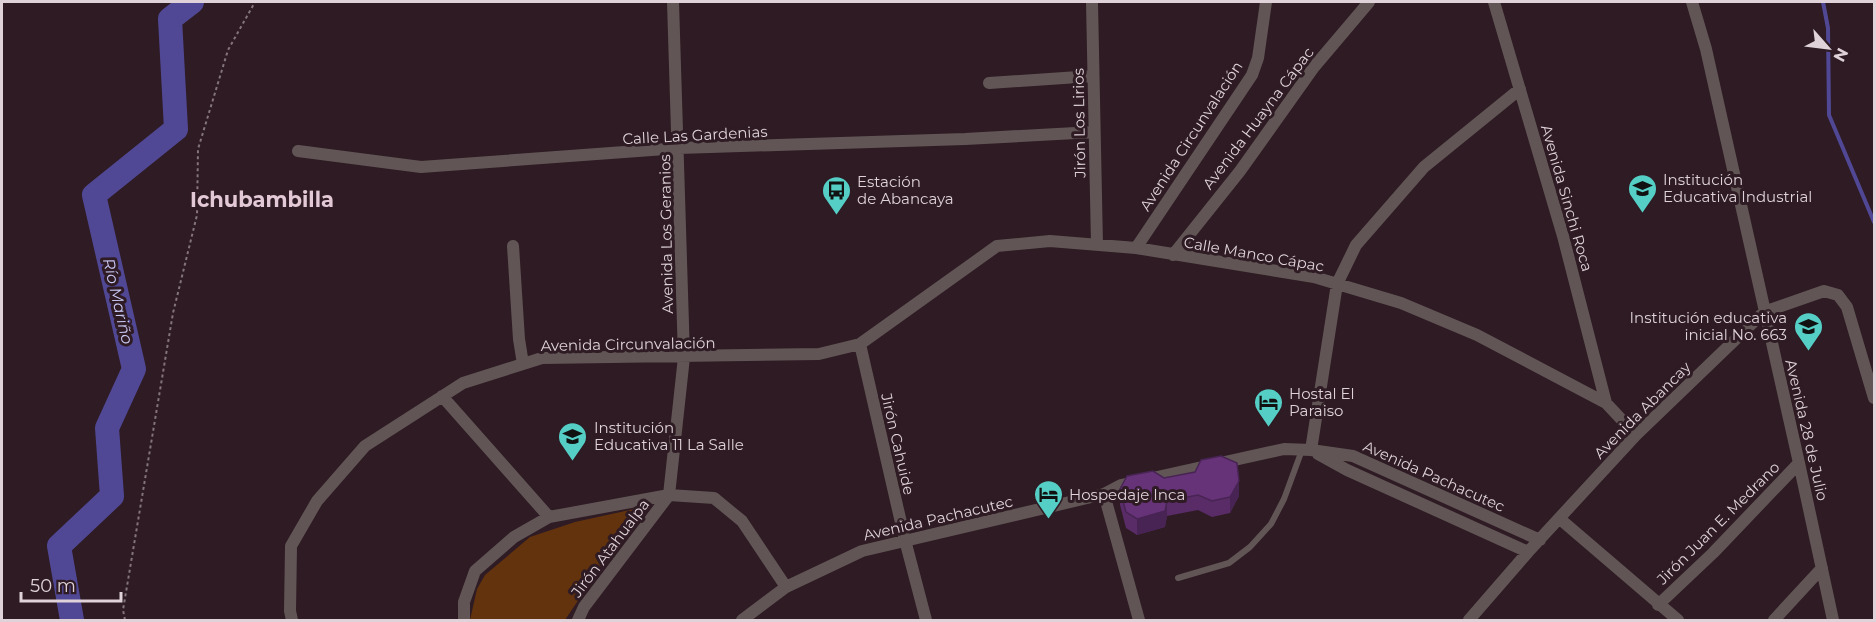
<svg xmlns="http://www.w3.org/2000/svg" width="1876" height="622" viewBox="0 0 1876 622" font-family="Montserrat,sans-serif">
  <style>
    .green { fill: #63330d }
    .lines { fill: none; stroke-linecap: round; stroke-linejoin: round }
    .stream { stroke: #514895; stroke-width: 4 }
    .river { stroke: #514895; stroke-width: 24 }
    .path { stroke: #84747c; stroke-width: 2; stroke-dasharray: 3 3; stroke-linecap: butt }
    .service { stroke: #615655; stroke-width: 6 }
    .minor { stroke: #615655; stroke-width: 12 }
    .wall { fill: #592c67 }
    .shaded-wall { fill: #482454 }
    .building { fill: #673378; stroke: #482454; stroke-width: 1.5 }
    .labels { text-anchor: middle; dominant-baseline: central; stroke-width: 6; stroke-linejoin: round; paint-order: stroke }
    .street-label { font-size: 15px; fill: #dfd2d8; stroke: #2e1b24 }
    .poi-label { font-size: 15px; fill: #dfd2d8; stroke: #2e1b24; text-anchor: start }
    .water-label { font-size: 16px; font-style: italic; fill: #cacaf5; stroke: #2e1b24 }
    .district-label { font-size: 21px; font-weight: bold; fill: #e3c9d5; stroke: #2e1b24 }
  </style>
  <rect width="100%" height="100%" fill="#2e1b24"/>
  <!-- green -->
  <path class="green" d="M648 506 616 544 565 620H470L477 589 485 575 530 537 575 522Z"/>
  <g class="lines">
    <!-- stream -->
    <path class="stream" d="M1823 2 1828 28 1829 115 1874 222"/>
    <!-- river -->
    <path class="river" d="M72 620 59 546 112 496 107 428 134 369 94 195 176 129 170 19 192 2"/>
    <!-- path -->
    <path class="path" d="M125 620 123 610 173 313 197 215 198 149 228 50 255 2"/>
    <!-- service -->
    <path class="service" d="M1178 578 1229 563 1250 547 1271 524 1284 499 1302 450"/>
    <!-- minor -->
    <path class="minor" d="M1092 2 1097 245
      M1494 2 1563 236 1606 403
      M1692 2 1706 49 1799 463 1833 620
      M989 83 1093 76
      M298 151 421 167 679 148 965 139 1094 132
      M513 246 519 339 523 364
      M1136 248 1252 75 1258 58 1266 2
      M1173 255 1240 171 1314 67 1369 2
      M860 344 905 540 926 620
      M442 396 549 517
      M1311 450 1337 284 1356 245 1424 167 1520 89
      M1318 454 1347 470 1528 552
      M1104 494 1139 620
      M1560 519 1678 620
      M1658 605 1713 553 1799 463
      M292 620 290 611 291 546 317 501 365 446 463 383 542 358 819 354 860 344 997 246 1050 241 1136 248 1314 277 1401 303 1477 335 1606 403 1636 435
      M464 620V602L475 571 514 537 549 517 669 495 714 498 742 521 786 587
      M578 620 584 607 669 495 684 357 673 2
      M742 620 786 587 862 551 1104 494 1121 485 1284 449 1311 450 1353 456 1540 540
      M1469 620 1528 552 1636 435 1764 312 1824 291 1838 295 1847 307 1874 398
      M1774 620 1822 568"/>
  </g>
  <!-- wall -->
  <path class="wall" d="M1164 478 1239 496 1230 513 1212 517 1198 510 1167 516 1165 527 1137 535 1126 528 1120 505V489Z"/>
  <!-- shaded-wall -->
  <path class="shaded-wall" d="M1239 481V496L1230 513V497Z
    M1167 501V516L1165 527 1137 535V519Z"/>
  <!-- building -->
  <path class="building" d="M1221 456 1237 463 1239 481 1230 497 1212 501 1198 495 1167 501 1165 511 1137 519 1126 512 1120 489 1127 476 1153 471 1164 478 1195 472 1201 460Z"/>
  <!-- icons -->
  <defs>
    <symbol id="school-pin" viewBox="-11 -11 22 30"><path d="M0 17L-7.5 6A9.5 9.5 0 1 1 7.5 6Z" fill="#55cec5" stroke="#2e1b24"/><path d="M0-5L7-2L0 1L-7-2ZM-4 1L0 2.5L4 1V4Q0 6-4 4Z" fill="#111"/></symbol>
    <symbol id="bus-pin" viewBox="-11 -11 22 30"><path d="M0 17L-7.5 6A9.5 9.5 0 1 1 7.5 6Z" fill="#55cec5" stroke="#2e1b24"/><path d="M-5-6H5V4H4V6H2V4H-2V6H-4V4H-5ZM-3.5-4V0h7V-4ZM-3.5 1.2v1.5H-2V1.2ZM2 1.2v1.5H3.5V1.2Z" fill="#111"/></symbol>
    <symbol id="hotel-pin" viewBox="-11 -11 22 30"><path d="M0 17L-7.5 6A9.5 9.5 0 1 1 7.5 6Z" fill="#55cec5" stroke="#2e1b24"/><path d="M-6-4.5h1.5V1H6V5H4.5V3h-9V5H-6ZM-4 0a1.8 1.8 0 1 1 3.6 0ZM.5 0V-2.5h3Q6-2.5 6 0Z" fill="#111"/></symbol>
  </defs>
  <g fill-rule="evenodd">
    <use href="#school-pin" x="1626" y="172" width="33" height="45"/>
    <use href="#bus-pin" x="820" y="174" width="33" height="45"/>
    <use href="#school-pin" x="1792" y="310" width="33" height="45"/>
    <use href="#hotel-pin" x="1252" y="386" width="33" height="45"/>
    <use href="#school-pin" x="556" y="420" width="33" height="45"/>
    <use href="#hotel-pin" x="1032" y="478" width="33" height="45"/>
  </g>
  <g class="labels">
    <!-- street labels -->
    <g class="street-label">
      <text transform="translate(1258 118) rotate(-53)">Avenida Huayna Cápac</text>
      <text transform="translate(1079 123) rotate(-91)">Jirón Los Lirios</text>
      <text transform="translate(695 135) rotate(-3)">Calle Las Gardenias</text>
      <text transform="translate(1191 136) rotate(-57)">Avenida Circunvalación</text>
      <text transform="translate(1567 198) rotate(74)">Avenida Sinchi Roca</text>
      <text transform="translate(666 234) rotate(-91)">Avenida Los Geranios</text>
      <text transform="translate(1254 254) rotate(10)">Calle Manco Cápac</text>
      <text transform="translate(628 344) rotate(-1)">Avenida Circunvalación</text>
      <text transform="translate(1642 410) rotate(-45)">Avenida Abancay</text>
      <text transform="translate(1807 430) rotate(77)">Avenida 28 de Julio</text>
      <text transform="translate(898 444) rotate(77)">Jirón Cahuide</text>
      <text transform="translate(1434 476) rotate(24)">Avenida Pachacutec</text>
      <text transform="translate(938 518) rotate(-13)">Avenida Pachacutec</text>
      <text transform="translate(1718 523) rotate(-45)">Jirón Juan E. Medrano</text>
      <text transform="translate(610 548) rotate(-53)">Jirón Atahualpa</text>
    </g>
    <!-- poi labels -->
    <g class="poi-label">
      <text x="1663" y="179">Institución<tspan x="1663" dy="17">Educativa Industrial</tspan></text>
      <text x="857" y="181">Estación<tspan x="857" dy="17">de Abancaya</tspan></text>
      <text x="1787" y="317" text-anchor="end">Institución educativa<tspan x="1787" dy="17">inicial No. 663</tspan></text>
      <text x="1289" y="393">Hostal El<tspan x="1289" dy="17">Paraiso</tspan></text>
      <text x="594" y="427">Institución<tspan x="594" dy="17">Educativa 11 La Salle</tspan></text>
      <text x="1069" y="494">Hospedaje Inca</text>
    </g>
    <!-- water labels -->
    <g class="water-label">
      <text transform="translate(118 301) rotate(77)">Río Mariño</text>
    </g>
    <!-- district labels -->
    <g class="district-label">
      <text x="262" y="199">Ichubambilla</text>
    </g>
  </g>
  <!-- border -->
  <rect width="1876" height="622" fill="none" stroke="#dfd2d8" stroke-width="6"/>
  <!-- north arrow -->
  <g transform="translate(1828 48) rotate(118)" stroke="#2e1b24" stroke-width="4.5" paint-order="stroke">
  <path d="M0-4.5L10 22L0 15L-10 22Z" fill="#dfd2d8"/>
  <text y="-9" font-size="16" font-weight="bold" text-anchor="middle" fill="#dfd2d8">N</text>
  </g>
  <!-- scale -->
  <path d="M21 592v9h100v-9" fill="none" stroke="#dfd2d8" stroke-width="3"/>
  <text x="30" y="592" font-size="18" fill="#dfd2d8" stroke="#2e1b24" stroke-width="4.5" paint-order="stroke">50 m</text>
</svg>
